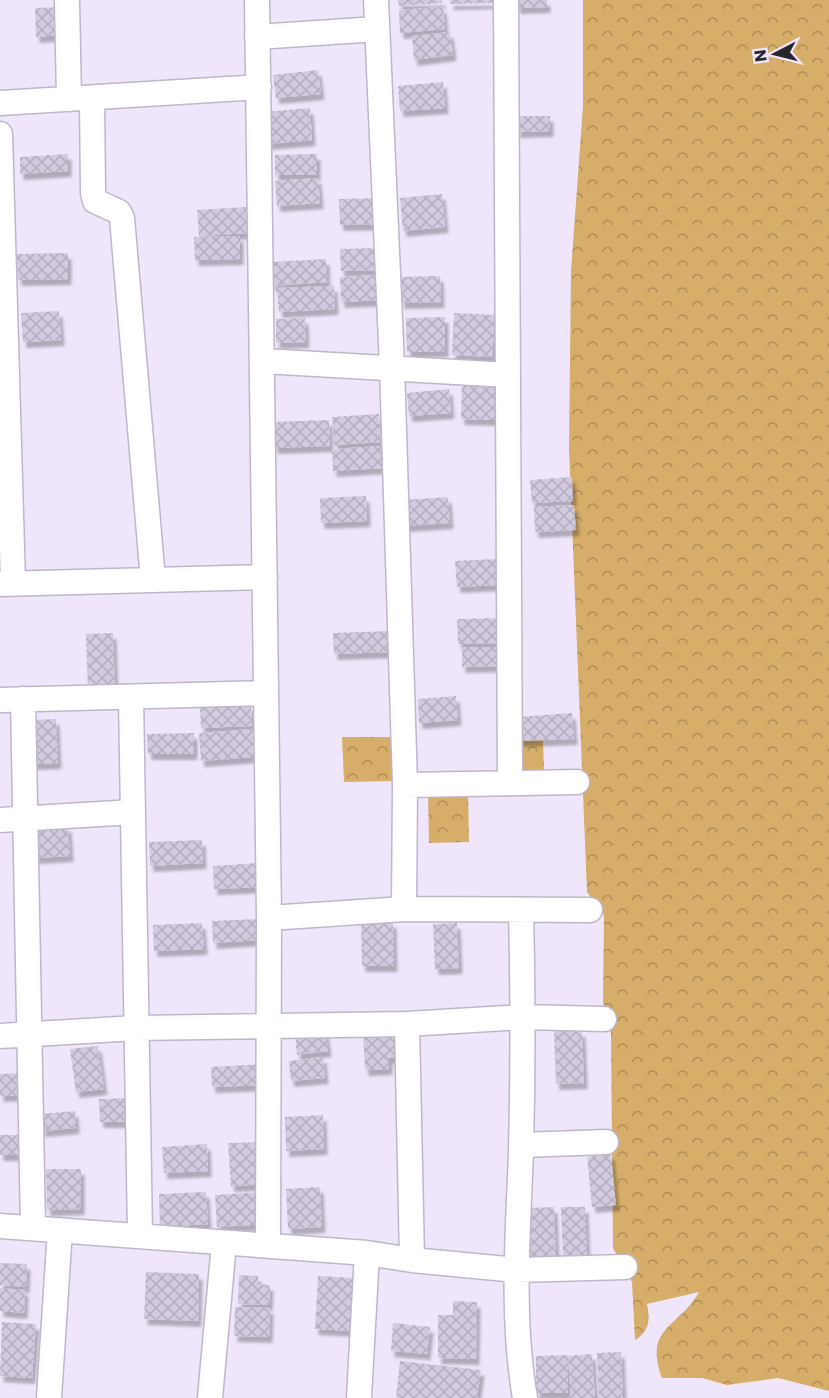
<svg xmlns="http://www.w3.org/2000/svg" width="829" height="1398" viewBox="0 0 829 1398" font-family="Poppins,sans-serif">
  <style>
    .forest { fill: url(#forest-crowns) }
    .building { fill: url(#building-cross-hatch); filter: url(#shadow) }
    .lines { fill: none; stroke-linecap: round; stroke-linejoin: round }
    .street-casing { stroke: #bfb6ca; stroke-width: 27 }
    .street { stroke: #fff; stroke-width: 24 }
  </style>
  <defs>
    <pattern id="forest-crowns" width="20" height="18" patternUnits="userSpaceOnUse" patternTransform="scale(1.5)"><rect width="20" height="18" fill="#d6ad69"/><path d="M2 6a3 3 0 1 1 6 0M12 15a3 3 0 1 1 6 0" fill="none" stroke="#ae8d57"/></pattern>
    <pattern id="building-cross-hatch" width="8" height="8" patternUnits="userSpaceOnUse" patternTransform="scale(1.5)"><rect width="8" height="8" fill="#d2cadf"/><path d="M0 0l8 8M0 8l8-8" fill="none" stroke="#b4adc0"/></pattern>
    <filter id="shadow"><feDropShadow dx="3.5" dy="6" stdDeviation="1.5" flood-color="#0004"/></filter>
  </defs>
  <rect width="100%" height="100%" fill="#efe6fb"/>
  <!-- forest -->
  <path class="forest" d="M583 0H829V1391L778 1378 727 1385 702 1378H662C643 1327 679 1328 699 1292L647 1304C650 1320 650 1331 635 1340L632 1282 613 1248 611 1033 603 1002 604 915 587 892 569 449 571 271 583 106Z
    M342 737H395L396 781 344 782Z
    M543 740 544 773 519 774V741Z
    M468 791 469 842 429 843 428 792Z"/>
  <!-- building -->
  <path class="building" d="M398 0H442V3L399 6Z
    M450 0H495V3L450 4Z
    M516 0H547V7L517 8Z
    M62 7 63 35 36 37 35 8Z
    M443 7 445 29 400 33 399 10Z
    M450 32 453 55 414 60 412 36Z
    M318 70 321 94 276 98 273 75Z
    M443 82 445 108 400 111 398 86Z
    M310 108 312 140 268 144 265 112Z
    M516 116H550V131L517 132Z
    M68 154V171L20 174V157Z
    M317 154V175H275V155Z
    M318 178 320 203 277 206 275 181Z
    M442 194 445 227 403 231 400 198Z
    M382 198 383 224 340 225 339 199Z
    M246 207 248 233 199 236 197 210Z
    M240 236V259L195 260 194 237Z
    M377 248 378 270 341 271 340 249Z
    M68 253V279L18 280 17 254Z
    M326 259 327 282 272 286 271 262Z
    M383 275 384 300 341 302 340 277Z
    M440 276 441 302 401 303 400 277Z
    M334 286 335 309 279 312 277 288Z
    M59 311 61 340 23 342 21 313Z
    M454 313 495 315 492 357 452 355Z
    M445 317V351L407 352 406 318Z
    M305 318 306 342 276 343V319Z
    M462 383 501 384 500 420 461 419Z
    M449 389 451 413 409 416 407 393Z
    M379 414 381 442 334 445 332 417Z
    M329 420 330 446 274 448 273 422Z
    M382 446 384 468 333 471 332 449Z
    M572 477 573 501 532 503 530 480Z
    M366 496 367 521 321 523 320 498Z
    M448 497 450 523 404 526 402 500Z
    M574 505 576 530 535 532 534 507Z
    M497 559 498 585 457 587 455 561Z
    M499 618 500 643 458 644 457 619Z
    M390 631 391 652 334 654 333 633Z
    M113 633 115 690 88 691 86 634Z
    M462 647H498L499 666 462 667Z
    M456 696 458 720 419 723 418 699Z
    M251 705 252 726 201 728 200 707Z
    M572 713 574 739 519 741 518 717Z
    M56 719 58 763 32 764 30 720Z
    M252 729 254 757 201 761 199 733Z
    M194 733V754H148L147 734Z
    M68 826 70 856 35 858 33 828Z
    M202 840 203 863 150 866 149 842Z
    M260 863 262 887 214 889 213 866Z
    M259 919 260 940 213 943 212 921Z
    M393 922 394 966H362L361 923Z
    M202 923 204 949 154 951 153 925Z
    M457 923 459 968 435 969 433 924Z
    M325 1029 328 1051 297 1055 295 1032Z
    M363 1030 400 1035 401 1057 389 1058V1069L365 1070Z
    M554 1031H582L584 1083 556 1084Z
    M98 1046 104 1089 76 1092 70 1049Z
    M323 1057 325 1078 291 1081 289 1061Z
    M264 1064V1085L212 1087 211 1067Z
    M20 1073 21 1095 0 1096V1074Z
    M131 1098V1122H100L99 1099Z
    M75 1111 76 1128 42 1131 41 1114Z
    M323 1115 324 1149 286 1151 285 1117Z
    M0 1135H23V1155H0Z
    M264 1142 266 1184 231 1186 228 1143Z
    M207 1144 208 1171 164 1173 162 1147Z
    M611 1154 616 1205 592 1207 587 1157Z
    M46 1169H81V1209L47 1210Z
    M320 1187 322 1227 288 1229 286 1189Z
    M206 1192 208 1224 160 1227 159 1194Z
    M264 1192 266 1224 217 1227 215 1195Z
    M554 1207 556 1255 529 1257 527 1208Z
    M561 1207H585L587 1257 563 1258Z
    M0 1263 27 1264 26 1287 0 1285Z
    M146 1272 199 1274 198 1321 144 1319Z
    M239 1275 258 1276V1284L270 1285 269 1305 238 1304Z
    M318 1276 355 1278 352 1331 315 1329Z
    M0 1288 25 1290 24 1313 0 1311Z
    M453 1301 477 1302 476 1359 438 1358V1315H453Z
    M235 1307 270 1308 269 1337 234 1336Z
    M2 1322 36 1324 32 1378 0 1376Z
    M393 1323 430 1327 427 1354 391 1351Z
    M621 1352 623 1398H599L597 1353Z
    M592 1354 595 1398H571L568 1356Z
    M568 1355V1393H536V1356Z
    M400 1361 481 1370 477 1398H396Z"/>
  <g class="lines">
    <defs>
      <path id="street" d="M67 0 69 99
        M257 0 269 918 268 1245
        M376 0 392 366 405 785 404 909
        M506 0 510 782
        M257 37 377 29
        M92 98 93 193 95 201 119 212 122 218 153 580
        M0 103 259 87
        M0 134 13 583
        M263 361 508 375
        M0 584 265 577
        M131 697 140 1234
        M23 699 33 1228
        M0 700 266 693
        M405 785 577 782
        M0 820 133 812
        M521 910C523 991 523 1071 521 1152 518 1233 511 1317 525 1398
        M269 918 404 909 590 910
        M407 1024 412 1260
        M0 1036 136 1028 407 1024 524 1017 604 1019
        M521 1145 606 1142
        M0 1226 367 1253 412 1260 517 1270 625 1267
        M49 1398 60 1230
        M210 1398 224 1243
        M359 1398 367 1253"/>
    </defs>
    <!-- street casing -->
    <use href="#street" class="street-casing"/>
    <!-- street -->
    <use href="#street" class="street"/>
  </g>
  <!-- north arrow -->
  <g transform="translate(775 54) rotate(263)" stroke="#efe6fb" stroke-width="4.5" paint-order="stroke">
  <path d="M0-4.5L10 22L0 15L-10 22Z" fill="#28252c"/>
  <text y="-9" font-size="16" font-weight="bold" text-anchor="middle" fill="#28252c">N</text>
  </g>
</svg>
